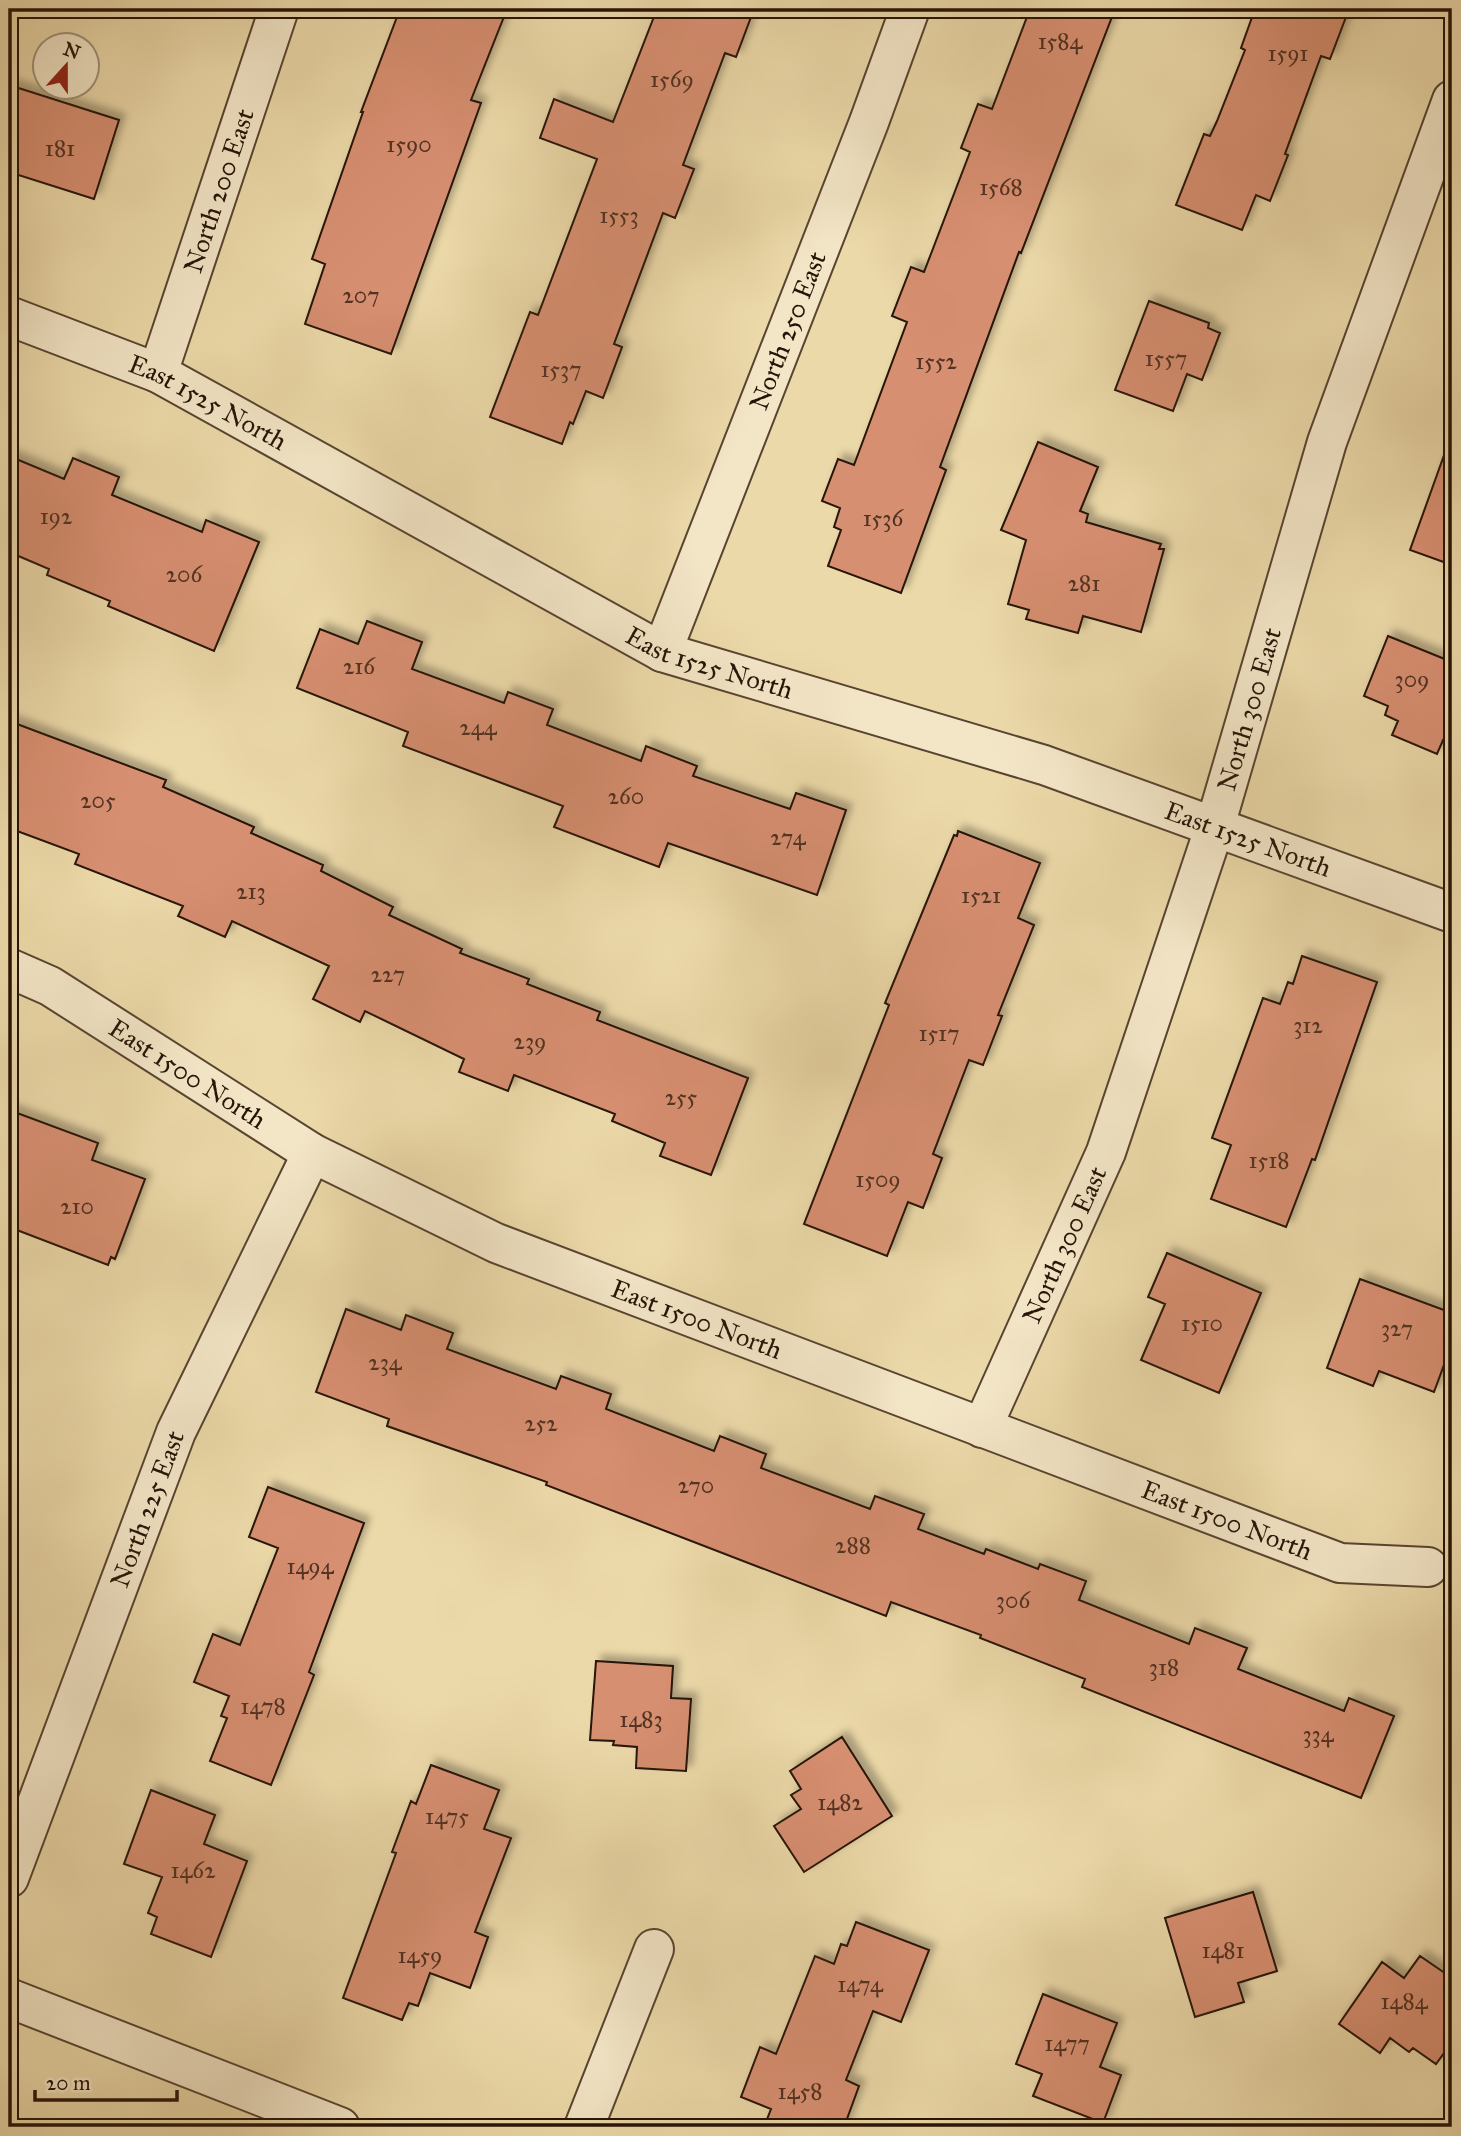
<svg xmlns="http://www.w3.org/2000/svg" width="1461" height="2136" viewBox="0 0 1461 2136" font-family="'IM FELL Great Primer',serif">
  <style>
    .building { fill: #d78f71; stroke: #261307; stroke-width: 2; filter: url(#shadow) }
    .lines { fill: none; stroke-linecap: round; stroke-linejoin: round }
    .minor-casing { stroke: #584430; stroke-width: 42 }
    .minor { stroke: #f3e6c7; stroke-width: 38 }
    .labels { text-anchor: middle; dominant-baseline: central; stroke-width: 5; stroke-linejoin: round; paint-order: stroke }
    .number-label { font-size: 23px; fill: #523222 }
    .street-label { font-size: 26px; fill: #261307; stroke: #f3e6c7 }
  </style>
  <defs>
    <filter id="shadow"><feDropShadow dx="6" dy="-6" stdDeviation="3.5" flood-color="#0004"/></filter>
  </defs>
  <rect width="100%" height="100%" fill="#ecd9a9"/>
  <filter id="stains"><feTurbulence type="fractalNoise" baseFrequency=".00286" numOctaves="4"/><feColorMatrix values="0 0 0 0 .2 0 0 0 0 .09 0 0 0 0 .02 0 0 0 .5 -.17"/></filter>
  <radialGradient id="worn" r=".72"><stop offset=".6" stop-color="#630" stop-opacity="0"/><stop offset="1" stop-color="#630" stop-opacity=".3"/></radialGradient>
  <!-- building -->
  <path class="building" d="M400 9H507L471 100 481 103 391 354 305 324 325 264 312 259 363 112H361Z
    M657 9H754L736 57 725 53 683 165 694 169 675 218 663 213 614 344 622 347 603 398 586 391 573 424 570 422 562 444 490 417 530 312 538 315 597 159 540 138 554 99 613 122Z
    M1030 9H1115L1021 253 1019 252 940 467 946 470 901 593 828 566 841 530 834 527 840 508 822 501 838 459 854 465 907 322 892 316 911 267 924 272 970 152 961 148 978 104 992 109Z
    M1255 9H1349L1330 59 1321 56 1285 154 1288 155 1270 201 1256 195 1242 230 1176 205 1204 134 1210 136 1217 121 1245 50 1241 48Z
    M9 85 119 120 94 199 9 172Z
    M1149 301 1209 323 1208 328 1220 333 1202 380 1187 374 1173 411 1115 390Z
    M1038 442 1098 467 1080 511 1088 514 1086 522 1161 544 1159 549H1164L1141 632 1083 616 1078 633 1026 619 1029 610 1008 604 1026 540 1001 530Z
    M1447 447 1452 448V565L1410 550Z
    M9 456 64 479 73 458 119 477 112 495 202 532 206 520 259 542 214 651 108 606 110 601 47 575 49 569 9 552Z
    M367 621 422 642 412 669 504 703 508 692 553 709 547 725 641 761 646 746 697 766 693 776 790 809 796 793 846 810 817 895 668 843 659 867 554 827 563 806 403 746 408 732 297 688 320 629 358 644Z
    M1388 636 1452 662V744L1443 740 1437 754 1392 735 1398 721 1385 715 1388 706 1364 696Z
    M9 721 166 780 163 787 254 827 251 833 323 865 321 871 393 907 389 915 462 949 460 953 529 979 527 984 600 1012 597 1020 748 1078 711 1175 660 1156 665 1143 612 1121 615 1114 514 1075 508 1091 459 1072 464 1059 365 1011 360 1022 313 999 329 966 232 921 225 937 178 916 183 906 75 864 79 854 9 828Z
    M958 831 1040 863 1018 918 1034 925 998 1015 1002 1016 983 1065 969 1060 933 1154 942 1158 923 1208 908 1202 887 1256 804 1224 889 1005 885 1003 954 835 957 836Z
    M1302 956 1377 982 1315 1160 1312 1159 1286 1227 1211 1199 1231 1145 1212 1138 1263 998 1280 1004 1288 982 1293 984Z
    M9 1110 98 1143 92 1160 145 1179 115 1259 111 1257 108 1265 9 1227Z
    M1167 1253 1261 1293 1219 1393 1141 1360 1165 1304 1148 1297Z
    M1360 1279 1452 1313V1343L1434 1392 1379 1371 1373 1386 1327 1368Z
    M346 1309 401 1330 406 1315 453 1333 447 1349 556 1389 561 1376 611 1394 606 1409 714 1451 720 1436 766 1454 761 1468 870 1509 875 1496 924 1514 918 1529 984 1554 986 1549 1038 1569 1040 1564 1086 1581 1079 1600 1189 1644 1195 1628 1247 1648 1238 1669 1344 1711 1349 1698 1394 1716 1361 1798 1082 1687 1085 1679 980 1638 981 1635 891 1602 886 1616 546 1485 547 1482 387 1426 389 1419 316 1392Z
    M268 1487 364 1523 309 1672 314 1675 271 1785 210 1761 227 1718 221 1716 229 1696 194 1682 213 1634 240 1645 278 1548 249 1537Z
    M596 1661 673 1666 671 1698 691 1699 686 1771 636 1768 637 1747 613 1745 614 1741 590 1740Z
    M842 1737 892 1816 804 1872 774 1826 801 1809 791 1795 801 1789 790 1771Z
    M431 1765 499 1790 484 1829 511 1838 475 1932 488 1937 470 1988 430 1973 418 2006 409 2003 402 2020 343 1998 396 1853 392 1852 411 1801 416 1804Z
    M151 1790 215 1815 204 1844 247 1861 211 1957 151 1934 157 1917 148 1913 162 1877 124 1864Z
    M1253 1892 1277 1971 1238 1983 1244 2002 1195 2017 1165 1918Z
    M856 1922 929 1950 901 2022 873 2011 846 2080 859 2086 844 2127H764L771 2109 741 2097 760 2047 776 2054 815 1956 834 1964 841 1944 847 1946Z
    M1420 1956 1452 1978V2042L1436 2064 1413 2048 1409 2052 1390 2038 1380 2053 1339 2024 1382 1962 1404 1978Z
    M1043 1994 1117 2023 1100 2067 1121 2075 1103 2123 1033 2096 1042 2074 1016 2064Z"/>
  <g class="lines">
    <defs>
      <g id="minor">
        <path id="s1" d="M9 316 158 373 662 652 1044 765 1452 913"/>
        <path id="s2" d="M158 373 279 9"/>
        <path id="s3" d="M662 652 869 122 910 9"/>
        <path id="s4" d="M9 968 50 986 312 1153 496 1243 1340 1563 1428 1567"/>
        <path id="s5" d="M982 1428 1106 1152 1215 826 1327 442 1452 100"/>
        <path id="s6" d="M9 1878 176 1432 312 1153"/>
        <path d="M9 1998 340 2127"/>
        <path d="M584 2127 654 1949"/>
      </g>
    </defs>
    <!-- minor casing -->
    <use href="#minor" class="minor-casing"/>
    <!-- minor -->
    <use href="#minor" class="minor"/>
  </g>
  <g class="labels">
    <!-- number labels -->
    <g class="number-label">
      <text x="1060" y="41">1584</text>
      <text x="1288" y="53">1591</text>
      <text x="672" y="79">1569</text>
      <text x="409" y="144">1590</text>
      <text x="60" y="148">181</text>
      <text x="1001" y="187">1568</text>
      <text x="619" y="215">1553</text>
      <text x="361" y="295">207</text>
      <text x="1166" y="358">1557</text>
      <text x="936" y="361">1552</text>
      <text x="561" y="369">1537</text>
      <text x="56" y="516">192</text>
      <text x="883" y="518">1536</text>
      <text x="184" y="574">206</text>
      <text x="1084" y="583">281</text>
      <text x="359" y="666">216</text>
      <text x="1412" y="679">309</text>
      <text x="478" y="727">244</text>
      <text x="626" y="796">260</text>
      <text x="98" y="800">205</text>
      <text x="788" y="837">274</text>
      <text x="251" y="891">213</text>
      <text x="981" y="895">1521</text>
      <text x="388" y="974">227</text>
      <text x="1308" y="1025">312</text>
      <text x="939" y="1033">1517</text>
      <text x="530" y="1041">239</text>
      <text x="681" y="1097">255</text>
      <text x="1269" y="1160">1518</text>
      <text x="878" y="1179">1509</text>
      <text x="77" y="1206">210</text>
      <text x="1202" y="1323">1510</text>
      <text x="1397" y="1328">327</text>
      <text x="385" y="1362">234</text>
      <text x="541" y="1423">252</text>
      <text x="696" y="1485">270</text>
      <text x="853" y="1545">288</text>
      <text x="310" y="1566">1494</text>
      <text x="1013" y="1600">306</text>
      <text x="1164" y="1667">318</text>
      <text x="263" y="1706">1478</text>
      <text x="641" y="1719">1483</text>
      <text x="1318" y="1734">334</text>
      <text x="840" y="1802">1482</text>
      <text x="447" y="1816">1475</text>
      <text x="193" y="1870">1462</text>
      <text x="1223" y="1950">1481</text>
      <text x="420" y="1955">1459</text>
      <text x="860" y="1984">1474</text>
      <text x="1404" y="2001">1484</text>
      <text x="1067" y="2043">1477</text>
      <text x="800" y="2091">1458</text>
    </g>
    <!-- street labels -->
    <g class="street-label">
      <text stroke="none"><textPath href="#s2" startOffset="192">North 200 East</textPath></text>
      <text stroke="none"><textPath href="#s3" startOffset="345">North 250 East</textPath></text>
      <text stroke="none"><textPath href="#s1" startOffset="217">East 1525 North</textPath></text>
      <text stroke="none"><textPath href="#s1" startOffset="784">East 1525 North</textPath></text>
      <text stroke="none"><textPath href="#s5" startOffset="768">North 300 East</textPath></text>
      <text stroke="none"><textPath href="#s1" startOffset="1351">East 1525 North</textPath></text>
      <text stroke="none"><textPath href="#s4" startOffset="208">East 1500 North</textPath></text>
      <text stroke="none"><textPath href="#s5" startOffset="201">North 300 East</textPath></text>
      <text stroke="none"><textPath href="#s4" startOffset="775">East 1500 North</textPath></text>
      <text stroke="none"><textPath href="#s6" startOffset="394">North 225 East</textPath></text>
      <text stroke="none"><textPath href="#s4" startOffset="1342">East 1500 North</textPath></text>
    </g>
  </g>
  <!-- margin -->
  <rect width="1461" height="2136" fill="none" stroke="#ecd9a9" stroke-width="35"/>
  <rect x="10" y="10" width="1440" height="2115" fill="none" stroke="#261307" stroke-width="3.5"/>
  <rect x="18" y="18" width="1426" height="2101" fill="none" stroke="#261307" stroke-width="2"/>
  <!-- north arrow -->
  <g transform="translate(66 66) rotate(21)"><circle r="33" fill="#f3e6c7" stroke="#a1927a" stroke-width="2"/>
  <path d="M0-5L12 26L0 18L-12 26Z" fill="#8f2418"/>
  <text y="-10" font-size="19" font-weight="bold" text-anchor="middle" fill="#261307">N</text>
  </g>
  <!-- scale -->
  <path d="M35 2090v10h142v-10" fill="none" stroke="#261307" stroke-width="3.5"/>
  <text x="46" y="2090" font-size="21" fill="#261307" stroke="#f3e6c7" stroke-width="5" paint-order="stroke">20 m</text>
  <rect width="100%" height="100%" filter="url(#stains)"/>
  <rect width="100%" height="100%" fill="url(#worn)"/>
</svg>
